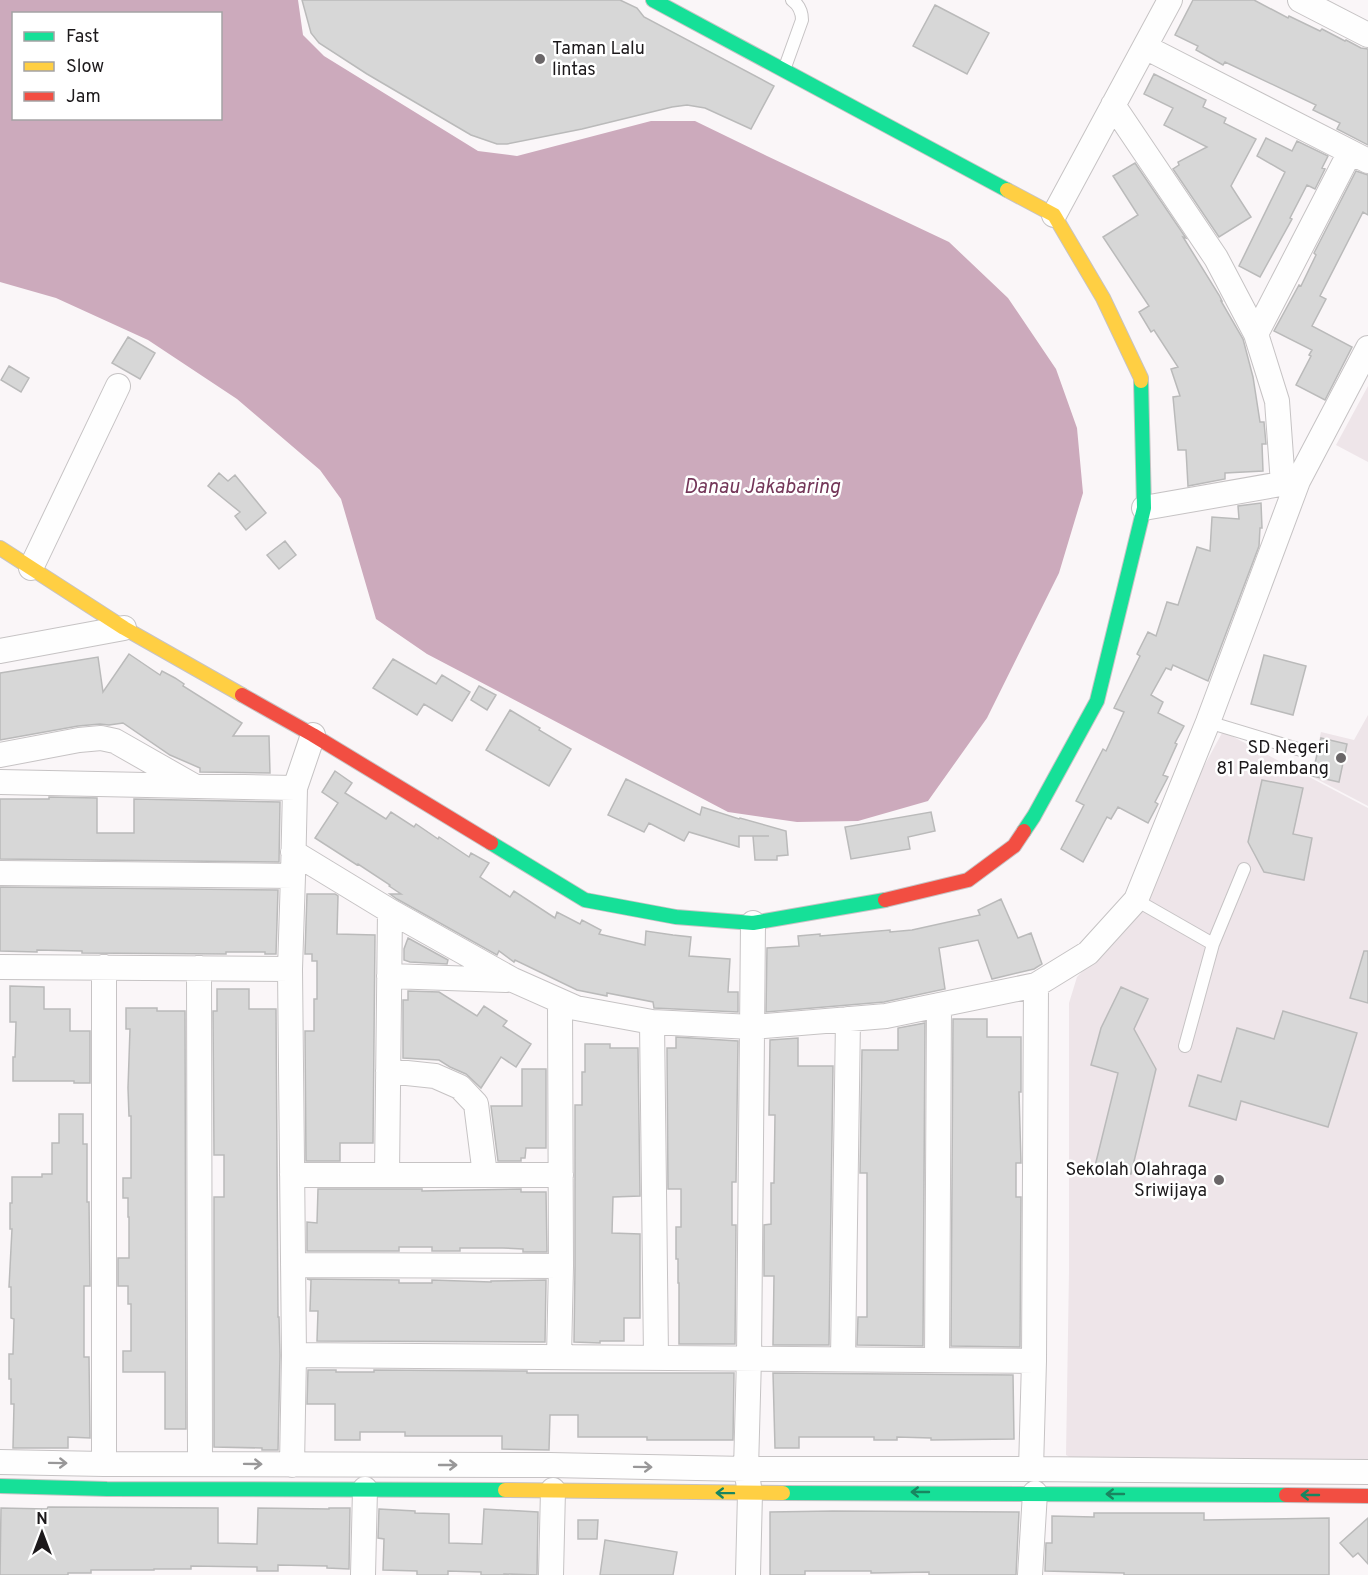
<svg xmlns="http://www.w3.org/2000/svg" width="1368" height="1575" viewBox="0 0 1368 1575" font-family="Overpass,sans-serif">
  <style>
    .built { fill: #eee5e9 }
    .water { fill: #ccaabc; fill-rule: evenodd }
    .building { fill: #d7d7d7; stroke: #bababa; stroke-width: 1.5 }
    .lines { fill: none; stroke-linecap: round; stroke-linejoin: round }
    .lane-casing { stroke: #c6c3c4; stroke-width: 14 }
    .street-casing { stroke: #c6c3c4; stroke-width: 26 }
    .fast-casing { stroke: #c6c3c4; stroke-width: 16 }
    .slow-casing { stroke: #c6c3c4; stroke-width: 16 }
    .jam-casing { stroke: #c6c3c4; stroke-width: 16 }
    .lane { stroke: #fefefe; stroke-width: 12 }
    .street { stroke: #fefefe; stroke-width: 24 }
    .fast { stroke: #16e098; stroke-width: 14 }
    .slow { stroke: #ffcf43; stroke-width: 14 }
    .jam { stroke: #f24e42; stroke-width: 14 }
    .oneway { stroke: #989798 }
    .oneway2 { stroke: #198660 }
    .poi-dot { fill: #6a6668; stroke: #fff; stroke-width: 2 }
    .labels { text-anchor: middle; dominant-baseline: central; stroke-width: 5; stroke-linejoin: round; paint-order: stroke }
    .poi-label { font-size: 18px; fill: #1c191b; stroke: #fff; text-anchor: end }
    .water-label { font-size: 20px; font-style: italic; fill: #743759; stroke: #fff }
  </style>
  <rect width="100%" height="100%" fill="#faf6f8"/>
  <!-- built -->
  <path class="built" d="M1368 386V462L1336 445Z
    M1368 715V806L1311 776 1321 732 1354 740Z
    M1222 733H1226L1368 808V1462L1073 1459 1066 1455 1069 1272V1003L1077 977 1137 914 1202 770Z"/>
  <!-- water -->
  <path class="water" d="M0 0H298L303 35 324 56 478 151 517 156 651 121H695L767 156 949 242 1008 298 1056 369 1077 428 1083 493 1059 573 987 718 928 801 858 821 797 822 728 812 427 654 376 619 341 499 320 470 237 399 148 340 56 298 0 282ZM14 14H220V118H14Z"/>
  <!-- building -->
  <path class="building" d="M302 0H620L637 8 644 17 774 86 751 129 705 108 687 105 672 107 582 129 507 144H497L471 135 367 74 319 43 311 33Z
    M1193 0H1254L1288 18 1289 16 1320 31 1322 29 1345 41 1346 40 1361 48 1368 49V145L1337 129 1340 123 1313 110 1316 105 1225 62 1223 65 1196 50 1198 46 1175 35Z
    M935 5 989 33 967 74 913 46Z
    M1154 74 1206 100 1203 107 1226 118 1224 123 1256 139 1231 186 1251 217 1219 237 1173 169 1179 165 1178 162 1207 147 1164 125 1173 108 1144 94Z
    M1266 138 1292 151 1297 141 1328 156 1322 168 1325 169 1315 189 1307 185 1290 218 1292 219 1260 277 1239 266 1285 172 1257 156Z
    M1135 163 1186 238 1183 237 1219 295 1222 301H1221L1243 339 1253 377 1260 422H1264L1266 444H1262L1263 471 1225 473V479L1188 486 1186 450H1178L1173 397 1180 396 1171 369 1178 367 1154 330 1151 332 1139 312 1149 306 1103 237 1138 215 1113 176Z
    M1356 171 1368 175V215L1363 212 1320 296 1326 299 1312 326 1352 347 1325 400 1296 385 1311 356 1309 355 1312 350 1274 331 1299 285 1301 286 1316 255 1314 253Z
    M128 337 155 353 140 379 112 363Z
    M9 366 29 378 21 392 1 380Z
    M219 473 228 481 235 475 266 513 246 530 235 516 240 512 208 486Z
    M1261 503 1262 528H1260L1259 546 1208 681 1173 665 1171 670 1166 668 1151 695 1163 702 1158 713 1184 726 1175 743 1177 744 1163 775 1168 777 1155 802 1158 804 1148 823 1118 807 1111 819 1107 817 1083 862 1061 849 1084 805 1076 801 1103 749 1106 751 1124 712 1114 708 1140 656 1137 654 1148 632 1156 636 1167 602 1178 605 1197 547 1210 551 1212 517 1239 519 1238 506Z
    M285 541 296 555 279 569 267 555Z
    M129 654 160 675 162 671 175 678 184 684 183 686 242 723 233 736H269L270 773 200 772V768L170 755 123 723 109 725 100 724 78 726 0 740V673L98 657 103 692Z
    M1264 655 1306 666 1293 715 1251 704Z
    M393 659 436 684 442 675 470 692 452 721 424 704 417 715 373 688Z
    M479 686 496 695 487 710 471 700Z
    M510 710 540 728 539 730 571 749 549 786 486 750Z
    M1321 738 1347 744 1339 782 1312 776Z
    M335 771 352 783 345 793 386 819 391 812 414 827 416 824 438 839 439 837 469 857 471 853 489 863 480 877 510 897 514 891 555 918 557 912 580 924 582 920 601 930 599 934 645 945 646 931 673 935 691 937 689 956 730 959 728 992H738V1012L654 1008 653 1002 607 993V996L577 990 515 960 514 962 499 951 497 955 397 899 390 894H401L389 886 390 885 358 864 357 865 315 838 338 803 322 792Z
    M626 779 700 815 702 807 739 819 740 818 786 831 788 855 777 856V860H755L753 836H769H739V847L689 832 684 841 649 823 644 832 608 815Z
    M1262 780 1303 788 1293 834 1312 838 1304 880 1264 872 1248 842Z
    M49 797 97 798V833H134V799L280 802 279 862 0 859V799H49Z
    M931 812 935 831 908 837 910 849 851 859 845 827Z
    M0 887 278 890 276 954H265V952H226V954L82 953V951L37 950V952L0 951Z
    M307 894H335L338 896 337 934 375 935 373 1143H340V1161H306L305 1031H314V999H317V961H312V954H305Z
    M1001 899 1018 938 1031 933 1042 964 1034 969 992 979 978 940 939 948 945 989 884 1002 766 1012 767 948 799 946 798 936 820 934V936L890 930V932L912 930 980 915 978 910Z
    M408 938 448 960 447 964 410 962 404 960V949Z
    M1364 951H1368V1003L1350 998Z
    M10 986 44 987V1009H70V1031H90V1083H74V1081H13V1057H15L16 1022H10Z
    M1121 987 1148 999 1134 1029 1156 1069 1131 1174 1095 1166 1118 1073 1091 1065 1101 1028Z
    M217 989H249V1009H276L278 1317H279L280 1355 278 1450H262V1448L214 1447V1197H224V1155H214L213 1011H217Z
    M408 991 439 992 477 1016 484 1006 507 1021 503 1026 531 1044 516 1067 501 1057 481 1088 466 1074 450 1067 439 1060 403 1058V1000H408Z
    M126 1008H157V1011H185L186 1429H165V1372H123V1351H131V1304H128V1286H118V1258H129V1217H128V1198H123V1178H131V1116H129L128 1088 130 1029H126Z
    M1283 1011 1357 1033 1328 1127 1241 1101 1236 1120 1189 1106 1198 1075 1221 1082 1237 1028 1274 1039Z
    M953 1019H987V1037H1021V1092H1019L1021 1163H1016V1197H1021L1020 1347 951 1346Z
    M925 1023 923 1346 857 1345 858 1317H867V1173H860L862 1050H898V1028Z
    M676 1037 738 1041 736 1182H732V1225H736L735 1344H679V1283H678V1259H676V1227H681V1189H668L667 1048H676Z
    M798 1038V1066H833L829 1345H773L774 1276H764V1225L771 1224V1183H774L775 1115H769L770 1040Z
    M585 1044H610V1048H638L640 1196 613 1197 612 1233 640 1234V1318H624V1341H600V1343L574 1342 575 1266V1105H582V1072H585Z
    M522 1069H546V1148H526L525 1158H521V1161H498L491 1106H522Z
    M59 1114H83V1144H87V1202H89L90 1286H84V1357H89L90 1438 68 1437V1448H13L14 1404H11V1379H9V1354H13L14 1319 11 1318V1287H9L12 1229H10V1203H12V1177H42V1174H52V1143H59Z
    M318 1189H422V1191L521 1189V1192H546L547 1252H523V1249L503 1248H460V1251H432V1247H399V1251H307V1222L317 1223Z
    M307 1279 399 1280V1283H432V1280L491 1282V1281L546 1280 545 1342 317 1341 318 1311H310L311 1280Z
    M308 1370H336V1372H374V1370L527 1371V1373H734L733 1440H647V1437H578V1415H550L549 1450 502 1449V1436H405V1432H360V1440H335V1404H307Z
    M773 1373 1013 1375 1014 1439 931 1440V1438L897 1437V1440H874V1437H799V1448H775Z
    M48 1507 218 1508V1543L257 1544 258 1508 329 1509V1508H350L349 1569 327 1568V1566L278 1565V1571H257V1567L191 1566V1569H154V1570H91V1573H68V1575H0L1 1508 47 1509Z
    M379 1509 415 1511V1513L449 1514V1543L482 1544 484 1509 538 1512 537 1575 504 1574V1575H481V1572L448 1571V1575H417V1571L383 1570 384 1539 378 1538Z
    M833 1511 1019 1512 1016 1575H929V1572L871 1573V1571H805V1575H770V1512Z
    M1094 1513H1204V1520L1329 1518V1575H1124V1573L1045 1571 1046 1543H1052V1516L1094 1517Z
    M1368 1518V1564L1358 1553 1353 1557 1340 1543Z
    M578 1520H598L597 1539H578Z
    M605 1540 677 1552 673 1575H600Z"/>
  <g class="lines">
    <defs>
      <path id="lane" d="M784 70 802 20C802 12 799 5 792 0
        M1208 722 1301 750
        M1136 900 1213 944 1244 869
        M1185 1046 1213 944"/>
      <path id="street" d="M1300 0 1368 35
        M1145 47 1368 161
        M1113 105 1216 258 1256 334 1277 401 1283 484
        M1054 215 1170 0
        M1256 334 1350 152
        M1144 508 1298 481
        M31 568 118 386
        M0 651 124 628
        M0 755 79 740 101 738 115 741 194 786
        M0 782 295 788
        M293 852 390 911 513 980 576 1008 652 1022 752 1027 886 1016 1036 985 1088 953 1136 900 1208 722 1298 481 1368 348
        M0 873 293 876
        M0 967 290 969
        M104 967V1464
        M199 968 200 1463
        M389 976 506 980
        M652 1022 656 1357
        M388 1071 435 1076 460 1087 476 1104 485 1175
        M292 1175H561
        M387 1175 390 911
        M293 1265 561 1266
        M294 1355 1034 1361
        M559 1357 561 1266 560 1001
        M843 1359 848 1019
        M937 1360 939 1005
        M0 1462 104 1464 550 1465 746 1469H1031L1368 1472
        M292 1465 294 1355 290 969 293 876 295 788 313 735
        M1031 1469 1034 1361 1036 985
        M363 1575 365 1489
        M551 1575 553 1490
        M748 1575 750 1493 746 1469 749 1358 753 923
        M1030 1575 1035 1493"/>
      <path id="fast" d="M653 0 1007 190
        M1024 831 1034 816 1097 701 1144 508 1141 381
        M491 843 585 900 676 917 753 923 885 900
        M0 1486 107 1489 505 1490
        M783 1493 1286 1495"/>
      <path id="slow" d="M1007 190 1054 215 1103 298 1141 378V381
        M0 548 124 628 242 695
        M505 1490 783 1493"/>
      <path id="jam" d="M242 695 313 735 491 843
        M885 900 968 880 1014 846 1024 831
        M1286 1495 1368 1496"/>
    </defs>
    <!-- lane casing -->
    <use href="#lane" class="lane-casing"/>
    <!-- street casing -->
    <use href="#street" class="street-casing"/>
    <!-- fast casing -->
    <use href="#fast" class="fast-casing"/>
    <!-- slow casing -->
    <use href="#slow" class="slow-casing"/>
    <!-- jam casing -->
    <use href="#jam" class="jam-casing"/>
    <!-- lane -->
    <use href="#lane" class="lane"/>
    <!-- street -->
    <use href="#street" class="street"/>
    <!-- fast -->
    <use href="#fast" class="fast"/>
    <!-- slow -->
    <use href="#slow" class="slow"/>
    <!-- jam -->
    <use href="#jam" class="jam"/>
  </g>
  <!-- one-way arrows -->
  <defs><path id="oneway-shaft" d="M-6 0H5M1.5-3L5.5 0L1.5 3" fill="none" stroke-width="1.6" stroke-linecap="round" stroke-linejoin="round" transform="scale(1.5)"/></defs>
  <g class="oneway">
    <use href="#oneway-shaft" transform="translate(58 1463) rotate(1)"/>
    <use href="#oneway-shaft" transform="translate(253 1464) rotate(1)"/>
    <use href="#oneway-shaft" transform="translate(448 1465)"/>
    <use href="#oneway-shaft" transform="translate(643 1467) rotate(1)"/>
  </g>
  <g class="oneway2">
    <use href="#oneway-shaft" transform="translate(920 1492) rotate(-180)"/>
    <use href="#oneway-shaft" transform="translate(725 1493) rotate(-179)"/>
    <use href="#oneway-shaft" transform="translate(1115 1494) rotate(-180)"/>
    <use href="#oneway-shaft" transform="translate(1310 1495) rotate(-180)"/>
  </g>
  <!-- markers -->
  <g class="poi-dot">
    <circle cx="540" cy="59" r="6"/>
    <circle cx="1341" cy="758" r="6"/>
    <circle cx="1219" cy="1180" r="6"/>
  </g>
  <g class="labels">
    <!-- poi labels -->
    <g class="poi-label">
      <text x="552" y="49" text-anchor="start">Taman Lalu<tspan x="552" dy="21">lintas</tspan></text>
      <text x="1329" y="748">SD Negeri<tspan x="1329" dy="21">81 Palembang</tspan></text>
      <text x="1207" y="1170">Sekolah Olahraga<tspan x="1207" dy="21">Sriwijaya</tspan></text>
    </g>
    <!-- water labels -->
    <g class="water-label">
      <text x="762" y="488">Danau Jakabaring</text>
    </g>
  </g>
  <!-- legend -->
  <rect x="12" y="12" width="210" height="108" fill="#ffffff" stroke="#a4a3a4" stroke-width="1.5"/>
  <rect x="24" y="32" width="30" height="9" fill="#16e098" stroke="#a4a3a4" stroke-width="1.5"/>
  <text x="66" y="42" font-size="18" fill="#1c191b">Fast</text>
  <rect x="24" y="62" width="30" height="9" fill="#ffcf43" stroke="#a4a3a4" stroke-width="1.5"/>
  <text x="66" y="72" font-size="18" fill="#1c191b">Slow</text>
  <rect x="24" y="92" width="30" height="9" fill="#f24e42" stroke="#a4a3a4" stroke-width="1.5"/>
  <text x="66" y="102" font-size="18" fill="#1c191b">Jam</text>
  <!-- north arrow -->
  <g transform="translate(42 1533)" stroke="#ffffff" stroke-width="4.5" paint-order="stroke">
  <path d="M0-4.5L10 22L0 15L-10 22Z" fill="#1c191b"/>
  <text y="-9" font-size="16" font-weight="bold" text-anchor="middle" fill="#1c191b">N</text>
  </g>
</svg>
